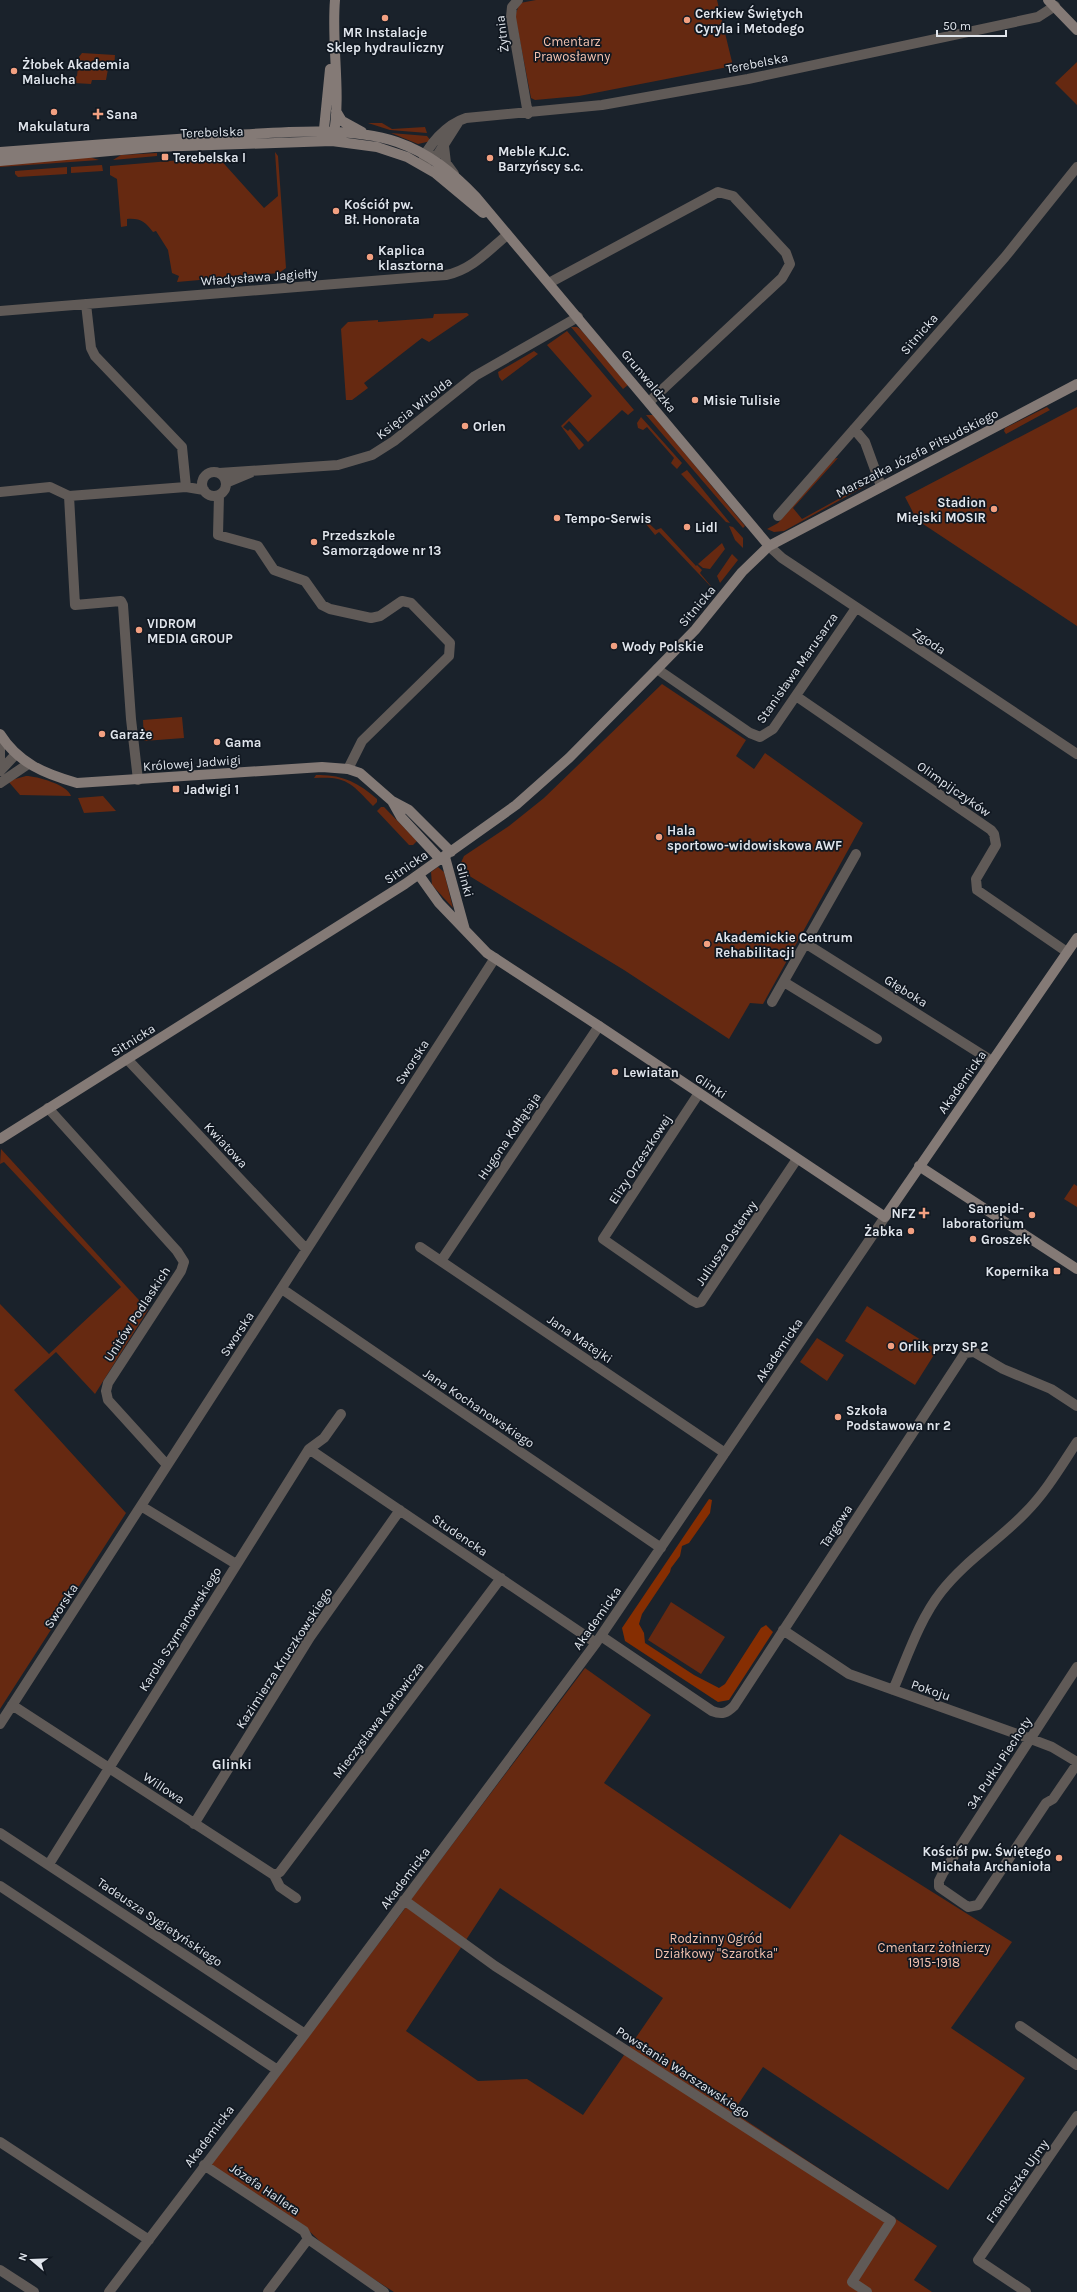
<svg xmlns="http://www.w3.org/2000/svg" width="1077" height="2292" viewBox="0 0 1077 2292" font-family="Karla,sans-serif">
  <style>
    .green { fill: #662911 }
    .forest { fill: #862e02 }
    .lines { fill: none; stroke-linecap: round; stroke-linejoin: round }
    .street { stroke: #605a57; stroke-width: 10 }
    .secondary { stroke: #847a76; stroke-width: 10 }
    .poi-dot { fill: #f2a081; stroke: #111821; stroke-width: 1.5 }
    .labels { text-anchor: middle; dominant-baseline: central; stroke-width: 3.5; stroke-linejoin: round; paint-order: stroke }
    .poi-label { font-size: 13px; font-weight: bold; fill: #e0e5ec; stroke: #111821; text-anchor: start }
    .street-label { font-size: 13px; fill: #e0e5ec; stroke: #111821 }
    .park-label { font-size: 13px; fill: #f5c3b0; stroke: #111821 }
    .neighbourhood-label { font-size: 14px; font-weight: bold; fill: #e0e5ec; stroke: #111821 }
  </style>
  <rect width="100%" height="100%" fill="#1a222b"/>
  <!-- green -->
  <path class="green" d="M536 0H717L733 66 579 96 535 100 531 98 515 15 520 3Z
    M82 53 115 55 114 69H108L106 80H92L91 84 74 83V78L77 76 79 57Z
    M1077 62V105L1055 83Z
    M368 123H382L392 129 425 127 427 133 390 130Z
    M391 133 427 136 431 141 418 144Z
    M275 152 278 156 286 268 279 273 177 282 179 276 172 273 168 250 156 231 153 232C145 222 141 218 127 219V226L121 227 117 179 110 175V166L218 157 264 208 278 196Z
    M157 153V156L113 160 121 155Z
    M89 157 99 160 0 167V165Z
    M102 165 103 171 71 173V167Z
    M67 167V174L18 177 15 174V171Z
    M467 313 469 315 429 342 422 338 364 383 368 388 352 400H346L341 329 348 322 378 320V322L433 318 434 314Z
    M571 327H577L581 330 628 385 623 389Z
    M567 331 634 410 628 415 622 410 588 442 569 421 563 427 568 431 570 429 584 445 579 450 561 426 592 396 547 345Z
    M534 351 538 354 502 381 499 377 498 372Z
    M1047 407 1050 410 1006 434 1004 431 1005 428Z
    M1077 407V626L917 520 905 497Z
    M646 415H653L745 526 743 528Z
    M641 417 682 463 677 469 671 463 674 458 647 427 643 430 638 428 637 423Z
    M838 458 793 508 802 519 873 480 871 483 784 531 774 532 767 529 778 523 831 459Z
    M687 470 730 523 726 522 681 474Z
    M643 518 656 530 661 528 696 566 697 565 702 570 700 573 715 591 659 532 655 535 642 519Z
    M729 526 733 527 743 538V548L735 540Z
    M722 543 725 549 710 569 703 568 698 564Z
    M732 554 738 560 720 583 717 576Z
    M662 684 746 740 736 756 754 769 765 753 863 823 763 1004 750 1003 729 1039 624 970 458 869 464 856 509 826 544 798Z
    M182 717 184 738 144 741 143 720Z
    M316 775C341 774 358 782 377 799V802L373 806C351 783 347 776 314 778Z
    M26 776C37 776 68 785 71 796L20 795 8 781Z
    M103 796 116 811 84 813 78 798Z
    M381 807H384L417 841 413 845H409L377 811Z
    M438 867 444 872 453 908 432 885 431 872Z
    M1 1149 148 1310 95 1394 56 1352 14 1390 126 1513 0 1709V1304L49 1354 121 1287 4 1162 0 1164Z
    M1074 1184 1077 1186V1207L1064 1199Z
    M867 1306 937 1350 915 1385 845 1341Z
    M817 1338 844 1355 827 1381 800 1362Z
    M671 1602 725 1637 701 1674 648 1640Z
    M585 1668 651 1715 604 1783 790 1909 840 1834 1012 1942 951 2028 1025 2078 948 2190 763 2067 733 2112 937 2246 914 2280 932 2292H394L330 2251 306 2228 211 2165 406 1907 462 1946 406 2031 478 2081 527 2079 583 2115 663 1998 500 1888 466 1940 409 1902Z"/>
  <!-- forest -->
  <path class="forest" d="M709 1499 712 1500 710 1513 689 1543 682 1546 680 1556 671 1568 670 1572 642 1614 639 1624 644 1633 645 1643 694 1675 719 1688 725 1684 761 1628 766 1625 773 1632 729 1700 718 1702 625 1641 622 1628Z"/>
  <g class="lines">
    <!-- street -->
    <path class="street" d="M518 0 512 7 511 17 528 114
      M444 146 446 163 454 174
      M424 163 438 154 459 121
      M422 164C426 146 447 124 466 118L602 105 748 79 1038 17 1055 6
      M549 283 718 192 733 196 786 253 790 264 782 278 649 402
      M86 304 91 348 95 356 182 447 186 487
      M0 311 446 275C471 270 488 251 507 235
      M854 429 865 442 881 486
      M202 484a12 12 0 1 1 24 0a12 12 0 1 1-24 0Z
      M219 473 338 465 372 455 394 441 475 376 578 317
      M226 483 250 473
      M0 492 50 487 69 496 186 487 204 490
      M219 495 218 535 258 546 274 570 305 581 322 605 330 609 371 618 380 616 402 601 411 603 450 643 449 656 362 741 348 769
      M69 496 75 605 121 601 123 605 131 719 138 780
      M778 516 1005 257 1077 167
      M769 546 782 558 1077 754
      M657 669 750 733 760 737 773 729 856 608
      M796 696 991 830 994 834 996 845 976 879 977 890 1067 952
      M0 746V770
      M0 771 16 754
      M0 783 28 764
      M805 943 992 1061
      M784 982 877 1039
      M772 1002 856 854
      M127 1059 306 1249
      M699 1093 603 1239 691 1300 697 1303 701 1302 797 1159
      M48 1108 177 1251 184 1262 181 1271 108 1383 106 1391 108 1400 167 1465
      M420 1247 725 1453
      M441 1261 599 1026
      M282 1289 661 1548
      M309 1449 596 1643
      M141 1506 236 1564
      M783 1630 849 1674 1031 1739 1052 1747 1077 1762
      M601 1636 712 1711C722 1715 727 1713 734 1706L965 1353 974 1352 1003 1369 1051 1389 1077 1406
      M1077 1667 943 1873 939 1881V1887L968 1907 978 1905 1046 1803 1053 1799 1077 1764
      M893 1690C907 1658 919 1620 941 1592 965 1561 998 1541 1025 1513 1046 1492 1061 1466 1077 1442
      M12 1705 274 1875 280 1887 296 1898
      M0 1724 495 958
      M194 1824 310 1637 400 1510
      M0 1833 305 2034
      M49 1864 309 1449 324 1438 341 1414
      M274 1875 280 1872 501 1578
      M0 1886 276 2069
      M404 1900 495 1966 891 2221 852 2282 867 2292
      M1020 2026 1077 2065
      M0 2142 149 2240
      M204 2165 304 2231 308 2239 384 2292
      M0 2270 34 2292
      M109 2292 305 2034 596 1643 885 1217
      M268 2292 308 2239
      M1026 2292 978 2260 1077 2116"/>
    <!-- secondary -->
    <path class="secondary" d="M1048 0 1077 30
      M336 111 342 121 362 132
      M323 139 330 69
      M333 139C342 94 331 46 335 0
      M0 152C73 146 147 141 220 136 273 133 347 125 397 142 429 153 453 173 476 197L769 546
      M0 161 154 147 332 141 377 147 407 157 435 173 483 213
      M0 734C18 763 45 774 77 783L322 767 348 769 360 773 392 801 409 810 451 852
      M392 801 401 817 441 860
      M445 857 465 930
      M419 875 439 903 487 953 599 1026 885 1217 1077 938
      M0 1139 405 884 516 805 569 758 657 669 695 630 742 572 769 546 1077 384
      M919 1166 1077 1269"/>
  </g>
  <!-- markers -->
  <g class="poi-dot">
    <circle cx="385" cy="18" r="4"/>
    <circle cx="687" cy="20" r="4"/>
    <circle cx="14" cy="71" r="4"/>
    <circle cx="54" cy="112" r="4"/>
    <path d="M96 108h4v4h4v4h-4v4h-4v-4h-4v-4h4z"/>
    <rect x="161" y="153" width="8" height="8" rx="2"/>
    <circle cx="490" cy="158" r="4"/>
    <circle cx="336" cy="211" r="4"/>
    <circle cx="370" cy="257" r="4"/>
    <circle cx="695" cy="400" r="4"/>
    <circle cx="465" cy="426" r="4"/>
    <circle cx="994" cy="509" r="4"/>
    <circle cx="557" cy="518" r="4"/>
    <circle cx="687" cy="527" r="4"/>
    <circle cx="314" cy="542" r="4"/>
    <circle cx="139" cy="630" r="4"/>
    <circle cx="614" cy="646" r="4"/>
    <circle cx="102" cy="734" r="4"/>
    <circle cx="217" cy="742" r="4"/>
    <rect x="172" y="785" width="8" height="8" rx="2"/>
    <circle cx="659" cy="837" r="4"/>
    <circle cx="707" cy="944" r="4"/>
    <circle cx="615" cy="1072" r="4"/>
    <path d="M922 1207h4v4h4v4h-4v4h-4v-4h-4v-4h4z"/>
    <circle cx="1032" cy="1215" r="4"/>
    <circle cx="911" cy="1231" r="4"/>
    <circle cx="973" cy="1239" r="4"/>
    <rect x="1053" y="1267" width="8" height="8" rx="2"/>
    <circle cx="891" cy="1346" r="4"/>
    <circle cx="838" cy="1417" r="4"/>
    <circle cx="1059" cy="1858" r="4"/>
  </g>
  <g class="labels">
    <!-- poi labels -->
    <g class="poi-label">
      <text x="695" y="13">Cerkiew Świętych<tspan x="695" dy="15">Cyryla i Metodego</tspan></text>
      <text x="385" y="32" text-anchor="middle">MR Instalacje<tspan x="385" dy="15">Sklep hydrauliczny</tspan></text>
      <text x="22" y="64">Żłobek Akademia<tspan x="22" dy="15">Malucha</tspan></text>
      <text x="106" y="114">Sana</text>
      <text x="54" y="126" text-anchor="middle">Makulatura</text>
      <text x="498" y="151">Meble K.J.C.<tspan x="498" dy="15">Barzyńscy s.c.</tspan></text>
      <text x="173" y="157">Terebelska I</text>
      <text x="344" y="204">Kościół pw.<tspan x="344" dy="15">Bł. Honorata</tspan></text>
      <text x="378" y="250">Kaplica<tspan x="378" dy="15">klasztorna</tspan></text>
      <text x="703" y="400">Misie Tulisie</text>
      <text x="473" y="426">Orlen</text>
      <text x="986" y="502" text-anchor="end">Stadion<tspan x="986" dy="15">Miejski MOSIR</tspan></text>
      <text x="565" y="518">Tempo-Serwis</text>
      <text x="695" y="527">Lidl</text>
      <text x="322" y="535">Przedszkole<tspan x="322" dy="15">Samorządowe nr 13</tspan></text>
      <text x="147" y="623">VIDROM<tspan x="147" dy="15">MEDIA GROUP</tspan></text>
      <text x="622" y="646">Wody Polskie</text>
      <text x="110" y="734">Garaże</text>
      <text x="225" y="742">Gama</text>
      <text x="184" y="789">Jadwigi 1</text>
      <text x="667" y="830">Hala<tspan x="667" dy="15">sportowo-widowiskowa AWF</tspan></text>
      <text x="715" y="937">Akademickie Centrum<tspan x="715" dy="15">Rehabilitacji</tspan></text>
      <text x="623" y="1072">Lewiatan</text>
      <text x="1024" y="1208" text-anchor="end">Sanepid-<tspan x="1024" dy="15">laboratorium</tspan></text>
      <text x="916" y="1213" text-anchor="end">NFZ</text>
      <text x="903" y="1231" text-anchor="end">Żabka</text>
      <text x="981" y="1239">Groszek</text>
      <text x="1049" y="1271" text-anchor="end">Kopernika</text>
      <text x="899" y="1346">Orlik przy SP 2</text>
      <text x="846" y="1410">Szkoła<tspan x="846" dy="15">Podstawowa nr 2</tspan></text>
      <text x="1051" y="1851" text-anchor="end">Kościół pw. Świętego<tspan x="1051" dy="15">Michała Archanioła</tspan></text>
    </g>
    <!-- street labels -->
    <g class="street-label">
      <text transform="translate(502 34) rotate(-97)">Żytnia</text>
      <text transform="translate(757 63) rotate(-11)">Terebelska</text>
      <text transform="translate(212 132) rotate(-2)">Terebelska</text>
      <text transform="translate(259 277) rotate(-4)">Władysława Jagiełły</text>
      <text transform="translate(919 334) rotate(-49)">Sitnicka</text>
      <text transform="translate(649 381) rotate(50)">Grunwaldzka</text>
      <text transform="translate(414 408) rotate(-38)">Księcia Witolda</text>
      <text transform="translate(917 453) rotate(-27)">Marszałka Józefa Piłsudskiego</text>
      <text transform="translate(697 606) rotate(-50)">Sitnicka</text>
      <text transform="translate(929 641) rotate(34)">Zgoda</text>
      <text transform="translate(797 668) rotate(-55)">Stanisława Marusarza</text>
      <text transform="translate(192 763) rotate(-4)">Królowej Jadwigi</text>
      <text transform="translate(954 789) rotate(35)">Olimpijczyków</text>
      <text transform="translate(406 867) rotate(-34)">Sitnicka</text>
      <text transform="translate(465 880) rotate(75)">Glinki</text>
      <text transform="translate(906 991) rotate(32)">Głęboka</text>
      <text transform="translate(133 1040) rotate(-32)">Sitnicka</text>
      <text transform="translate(412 1062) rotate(-57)">Sworska</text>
      <text transform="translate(962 1082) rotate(-55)">Akademicka</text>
      <text transform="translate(711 1086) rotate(34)">Glinki</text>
      <text transform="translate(509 1136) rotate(-56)">Hugona Kołłątaja</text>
      <text transform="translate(226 1145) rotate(47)">Kwiatowa</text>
      <text transform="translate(640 1159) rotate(-57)">Elizy Orzeszkowej</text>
      <text transform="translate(726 1243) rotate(-56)">Juliusza Osterwy</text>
      <text transform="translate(137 1314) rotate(-57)">Unitów Podlaskich</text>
      <text transform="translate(237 1334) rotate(-57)">Sworska</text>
      <text transform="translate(580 1339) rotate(34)">Jana Matejki</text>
      <text transform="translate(779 1350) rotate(-56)">Akademicka</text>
      <text transform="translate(479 1408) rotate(34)">Jana Kochanowskiego</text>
      <text transform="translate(836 1526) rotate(-57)">Targowa</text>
      <text transform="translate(460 1535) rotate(34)">Studencka</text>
      <text transform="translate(61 1606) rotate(-57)">Sworska</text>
      <text transform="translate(597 1618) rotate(-55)">Akademicka</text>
      <text transform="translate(180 1629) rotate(-58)">Karola Szymanowskiego</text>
      <text transform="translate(284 1658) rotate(-57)">Kazimierza Kruczkowskiego</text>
      <text transform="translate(931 1690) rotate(19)">Pokoju</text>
      <text transform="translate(378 1720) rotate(-53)">Mieczysława Karłowicza</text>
      <text transform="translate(999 1763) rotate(-57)">34. Pułku Piechoty</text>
      <text transform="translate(164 1788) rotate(33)">Willowa</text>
      <text transform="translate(405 1878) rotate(-53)">Akademicka</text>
      <text transform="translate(160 1922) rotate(34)">Tadeusza Sygietyńskiego</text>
      <text transform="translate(683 2072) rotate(33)">Powstania Warszawskiego</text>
      <text transform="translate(209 2136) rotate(-53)">Akademicka</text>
      <text transform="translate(1017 2181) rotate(-55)">Franciszka Ujmy</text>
      <text transform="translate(265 2189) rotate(34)">Józefa Hallera</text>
    </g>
    <!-- park labels -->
    <g class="park-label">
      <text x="572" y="41">Cmentarz<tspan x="572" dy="15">Prawosławny</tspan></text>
      <text x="716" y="1938">Rodzinny Ogród<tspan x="716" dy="15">Działkowy "Szarotka"</tspan></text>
      <text x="934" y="1947">Cmentarz żołnierzy<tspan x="934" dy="15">1915-1918</tspan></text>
    </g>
    <!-- neighbourhood labels -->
    <g class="neighbourhood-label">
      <text x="232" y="1764">Glinki</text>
    </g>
  </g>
  <!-- north arrow -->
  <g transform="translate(32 2260) rotate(289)" stroke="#111821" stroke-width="3" paint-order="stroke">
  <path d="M0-3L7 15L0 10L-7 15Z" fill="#e0e5ec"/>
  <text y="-6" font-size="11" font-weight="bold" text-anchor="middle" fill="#e0e5ec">N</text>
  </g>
  <!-- scale -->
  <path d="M937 30v6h69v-6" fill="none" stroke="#e0e5ec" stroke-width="2"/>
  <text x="943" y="30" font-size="12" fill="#e0e5ec" stroke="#111821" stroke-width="3" paint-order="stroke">50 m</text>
</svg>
